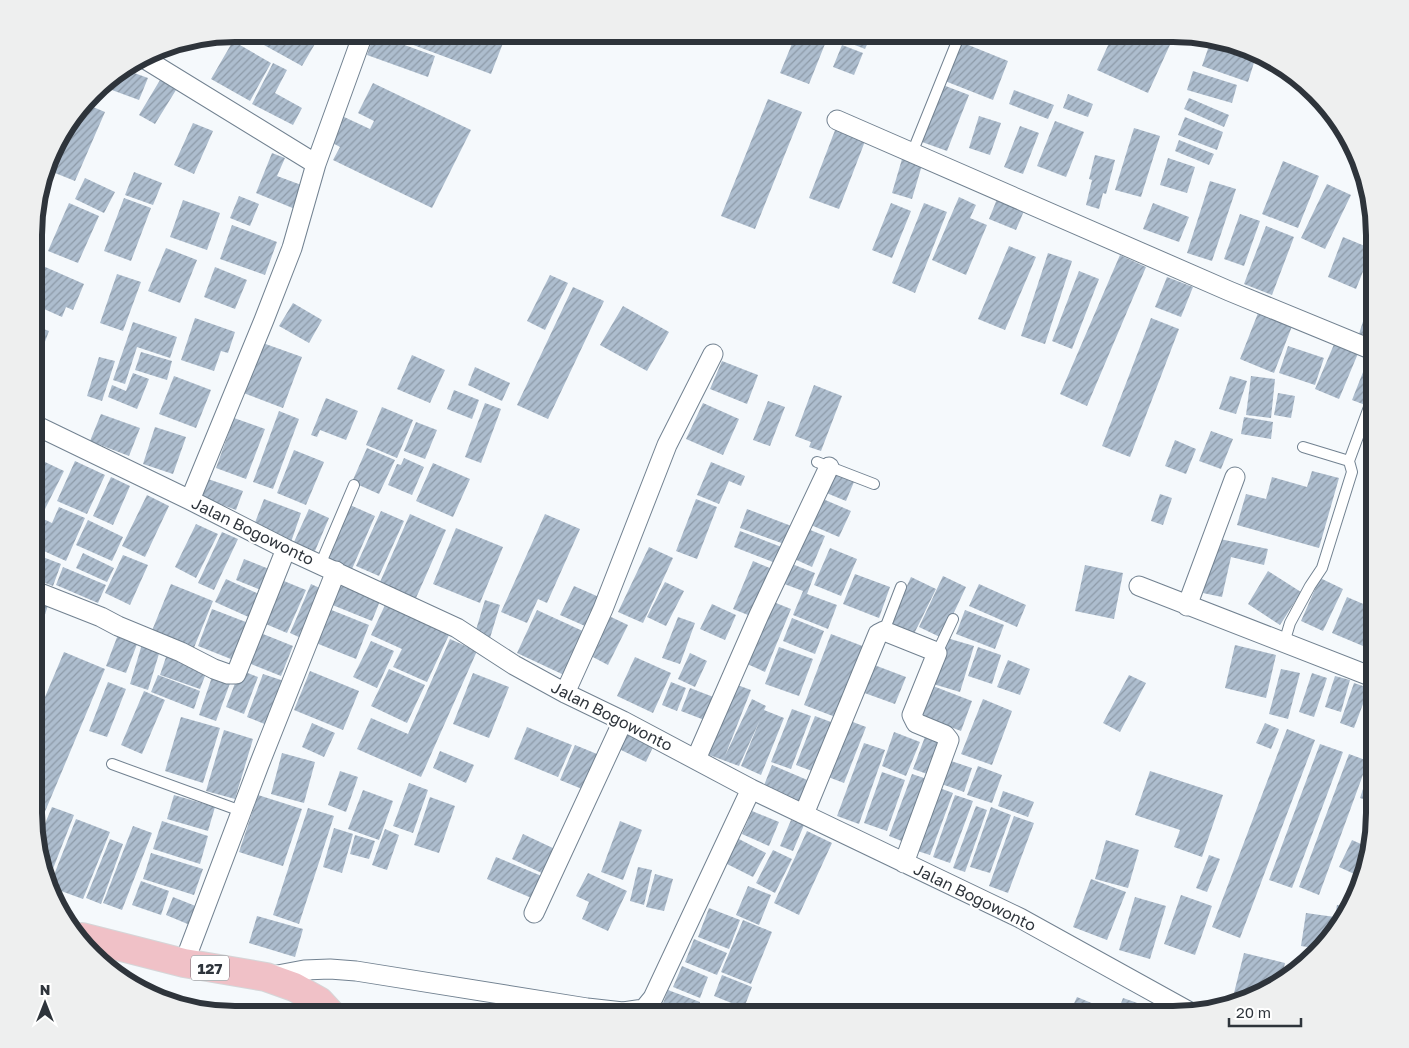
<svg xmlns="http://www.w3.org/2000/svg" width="1409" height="1048" viewBox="0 0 1409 1048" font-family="'Golos Text',sans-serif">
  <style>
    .building { fill: url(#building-hatch) }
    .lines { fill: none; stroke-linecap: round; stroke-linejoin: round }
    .lane-casing { stroke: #728291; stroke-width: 12 }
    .street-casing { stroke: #728291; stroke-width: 21 }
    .primary-casing { stroke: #d5d6d8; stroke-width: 30 }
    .lane { stroke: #fff; stroke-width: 10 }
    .street { stroke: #fff; stroke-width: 19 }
    .primary { stroke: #f0c1c7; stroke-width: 28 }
    .labels { text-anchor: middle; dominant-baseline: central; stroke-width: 4.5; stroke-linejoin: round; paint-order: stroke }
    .shield { fill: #fff; stroke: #6d7176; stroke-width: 1 }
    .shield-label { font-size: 15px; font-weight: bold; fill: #2e343b }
    .street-label { font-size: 16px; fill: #2e343b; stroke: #fff }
    .rim { fill: none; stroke: #2e343b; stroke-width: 6 }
  </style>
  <defs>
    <pattern id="building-hatch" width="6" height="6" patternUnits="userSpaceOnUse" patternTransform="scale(1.25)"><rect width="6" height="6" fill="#adbdce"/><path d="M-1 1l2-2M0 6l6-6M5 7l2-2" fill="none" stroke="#8d9aa8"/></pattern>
  </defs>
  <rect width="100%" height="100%" fill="#f5f9fc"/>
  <!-- building -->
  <path class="building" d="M244 34H313L319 37 302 66Z
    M374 34 435 56 428 77 367 55Z
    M384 34H493L505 38 491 74Z
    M796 34H829L809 84 780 73Z
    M845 34H872L865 49 842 40Z
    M1113 34H1169L1174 36 1148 93 1097 70Z
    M1211 40 1251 49 1257 53 1248 82 1202 66Z
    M233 41 271 63 250 101 211 79Z
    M961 42 1008 61 993 100 945 81Z
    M842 45 863 53 854 75 833 67Z
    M273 63 287 70 275 93 302 108 293 125 252 104Z
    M126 70 148 78 139 100 101 86Z
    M1193 71 1237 85 1232 103 1187 90Z
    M160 80 176 90 155 124 139 115Z
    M373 83 471 130 432 208 333 160 340 147 329 141 342 116 370 129 374 121 358 113Z
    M943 85 969 95 947 151 922 142Z
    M1014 90 1054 105 1048 119 1009 104Z
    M1068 94 1093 104 1088 117 1063 108Z
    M1189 98 1229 115 1224 127 1184 109Z
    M768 99 802 112 755 229 721 216Z
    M86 104 105 112 75 181 50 171 71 122Z
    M979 116 1001 123 990 155 969 148Z
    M1185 117 1223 132 1217 150 1178 135Z
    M1055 121 1084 132 1066 177 1037 166Z
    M193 123 213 131 194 174 174 165Z
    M837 125 867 136 839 209 809 198Z
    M1020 126 1039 133 1023 174 1004 167Z
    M1134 128 1160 136 1141 197 1115 190Z
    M1179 140 1214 154 1209 165 1175 151Z
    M272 153 285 158 277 176 304 186 295 209 256 193Z
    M1095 155 1115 160 1106 194 1103 193 1099 209 1086 205 1092 180 1089 179Z
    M1168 158 1195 167 1187 193 1160 185Z
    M902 159 922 165 912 199 892 193Z
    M1283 161 1319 176 1298 228 1262 214Z
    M134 172 162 183 153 205 125 195Z
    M85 178 115 192 104 213 75 199Z
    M1210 181 1236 189 1212 261 1187 253Z
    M1327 184 1351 195 1325 249 1301 238Z
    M999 194 1026 206 1016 230 989 219Z
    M239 196 259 204 250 226 230 218Z
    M959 197 976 205 970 218 987 225 966 275 932 260Z
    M124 198 151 208 131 261 104 251Z
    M183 200 220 213 207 250 170 237Z
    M69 203 99 216 78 263 48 251Z
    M891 203 911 211 892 258 872 250Z
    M924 203 947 212 915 293 892 283Z
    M1153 203 1189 217 1179 242 1143 229Z
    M1240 214 1260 221 1244 266 1224 259Z
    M232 225 277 242 265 275 220 259Z
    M1266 226 1294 237 1272 295 1244 284Z
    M1343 237 1372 249 1356 289 1328 277Z
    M1009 246 1036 257 1005 330 978 319Z
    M166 248 197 260 180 303 148 291Z
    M1048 253 1072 261 1045 344 1021 336Z
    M35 254 41 256 35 268Z
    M1120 255 1146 267 1087 406 1060 394Z
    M43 266 84 284 73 310 66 307 62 317 35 305V284Z
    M215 267 247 280 235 309 204 297Z
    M1079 271 1099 279 1072 349 1052 341Z
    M117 274 141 282 123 331 100 323Z
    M550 275 568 283 545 330 527 321Z
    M1167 277 1193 287 1181 317 1155 307Z
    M1375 283V339L1359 334Z
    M573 287 604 301 548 419 517 405Z
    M293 303 322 320 309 343 279 326Z
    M623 306 669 332 647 371 600 345Z
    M1260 308 1294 321 1274 373 1240 359Z
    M195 318 235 332 228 353 221 351 214 371 181 360Z
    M1151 318 1179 329 1130 457 1102 446Z
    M133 322 177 337 170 358 137 347 125 384 113 380Z
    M35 326 49 331 43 347 35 345Z
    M260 342 302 357 283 408 241 392Z
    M1335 342 1359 351 1339 399 1315 389Z
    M1288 346 1324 358 1315 385 1279 373Z
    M141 352 172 361 167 380 135 370Z
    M412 355 445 370 430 403 397 389Z
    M99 357 115 361 102 401 87 396Z
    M722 361 758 375 747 404 710 389Z
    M35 365 42 368 35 384Z
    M475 367 510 383 502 401 468 385Z
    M1365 367 1375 370V387L1368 406 1352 400Z
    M133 373 149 379 137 409 108 397 112 385 126 391Z
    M174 376 211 390 196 428 159 414Z
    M1230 376 1247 381 1236 414 1219 409Z
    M1251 376 1275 379 1271 418 1246 415Z
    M814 385 842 396 821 451 809 447 811 442 795 436Z
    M454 390 479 400 472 419 447 409Z
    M1278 393 1295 396 1291 418 1274 415Z
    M326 398 358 411 346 440 320 430 317 437 311 435Z
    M768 401 785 407 770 446 753 440Z
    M485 403 501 409 481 463 465 457Z
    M703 403 739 419 723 455 686 439Z
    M382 407 413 420 397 458 366 445Z
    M1373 410H1375V433L1366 429Z
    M279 411 299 419 273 489 253 482Z
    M101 414 140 428 129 456 90 441Z
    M1244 417 1273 422 1271 439 1241 434Z
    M234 418 265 429 246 479 216 468Z
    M416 422 437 430 425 459 404 451Z
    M155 427 186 437 173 474 143 464Z
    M1211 431 1233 439 1221 469 1199 461Z
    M1175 440 1196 449 1186 474 1165 466Z
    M367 448 395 460 379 494 352 482Z
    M294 450 324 462 306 505 277 493Z
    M404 458 424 467 412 495 388 485 397 464 401 465Z
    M75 461 105 475 87 514 57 501Z
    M45 462 64 471 45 509 35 504V481Z
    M711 462 745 476 741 486 729 481 719 504 697 495Z
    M433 463 470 479 453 517 416 501Z
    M1312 471 1339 478 1319 548 1237 525 1246 494 1266 499 1272 477 1307 487Z
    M832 473 854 482 846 501 824 492Z
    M111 477 130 486 113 525 93 516Z
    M208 479 243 491 236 510 201 497Z
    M1160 494 1172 498 1163 525 1151 521Z
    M147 495 169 506 145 557 122 546Z
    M264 499 301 513 291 542 253 528Z
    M696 499 717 507 697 559 676 551Z
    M823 499 851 511 839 537 811 525Z
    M350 505 375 516 352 569 326 558Z
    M59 507 85 518 66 561 35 547V526L39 517 52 523Z
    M309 509 329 518 315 551 294 542Z
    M747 509 794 527 787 545 740 528Z
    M381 511 404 521 379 576 356 566Z
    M410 514 446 530 416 598 380 582Z
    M545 514 580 529 547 603 538 599 527 623 501 612Z
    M88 520 123 537 112 561 76 545Z
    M196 524 218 534 196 578 175 567Z
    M803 527 825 536 812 567 790 557Z
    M456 528 503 547 480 603 433 584Z
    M740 531 784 548 778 564 734 547Z
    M222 532 238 539 214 590 198 583Z
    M1215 538 1268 549 1264 565 1231 557 1222 597 1203 593Z
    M649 547 673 558 643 623 618 612Z
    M830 548 857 559 841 596 814 585Z
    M83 553 114 568 107 582 76 568Z
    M35 554 61 564 53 586 35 579Z
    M123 555 148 565 130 605 105 593Z
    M244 559 274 571 266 592 236 580Z
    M753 561 772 569 753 617 733 609Z
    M787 562 815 573 807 594 837 605 828 629 793 615 803 591 779 582Z
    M1085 565 1123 573 1114 619 1075 611Z
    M63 567 106 585 98 603 56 585Z
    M1268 571 1301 592 1280 625 1248 604Z
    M855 574 890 587 879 618 843 604Z
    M943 576 966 587 942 638 919 627Z
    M911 577 936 589 912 638 888 627Z
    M1320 578 1343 589 1323 631 1301 621Z
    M226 579 263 596 253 619 215 602Z
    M279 579 306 590 287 633 261 622Z
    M665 582 684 591 666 626 647 617Z
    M171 584 213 601 193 650 151 633Z
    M311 584 324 590 303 639 290 633Z
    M338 584 380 601 372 621 330 604Z
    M979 584 1026 605 1017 627 969 606Z
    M574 586 599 597 585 626 560 615Z
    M35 597 49 602 42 624 35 621Z
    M1347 597 1375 609V651L1332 633Z
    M485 600 500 605 490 638 475 633Z
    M771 601 791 609 765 672 745 663Z
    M712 604 736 615 725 640 700 629Z
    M385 605 449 635 427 682 393 667 402 649 371 635Z
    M324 607 369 625 356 659 311 641Z
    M212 609 251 624 236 661 198 646Z
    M537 610 585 632 564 675 517 653Z
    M965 610 1004 625 995 649 956 634Z
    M609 616 628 625 608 665 589 655Z
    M678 617 695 623 680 664 662 658Z
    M792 618 824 631 815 654 783 641Z
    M119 632 139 639 126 673 106 666Z
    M258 632 293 646 281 676 246 662Z
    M831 634 865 647 838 718 804 705Z
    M947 638 974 646 960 692 933 684Z
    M450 639 477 651 421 777 357 749 371 718 408 734Z
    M143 641 161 647 148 690 130 684Z
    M371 641 394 651 377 688 353 677Z
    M1235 645 1276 655 1266 698 1225 688Z
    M779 647 813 659 799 696 765 684Z
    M978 647 1001 655 992 684 968 676Z
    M64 652 105 669 36 833 34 826V723Z
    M690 653 707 661 695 687 678 679Z
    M167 654 208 668 200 689 160 675Z
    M635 657 671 673 653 713 617 696Z
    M1008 660 1030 669 1020 695 997 687Z
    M869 663 906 677 895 704 859 691Z
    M389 669 425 685 407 723 371 706Z
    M1281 669 1300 673 1288 719 1269 714Z
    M240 670 258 677 244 714 226 707Z
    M214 671 232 678 216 721 199 715Z
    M310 671 359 691 343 730 294 710Z
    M473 673 509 687 489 738 453 724Z
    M1312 673 1327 678 1314 717 1299 712Z
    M263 674 284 681 267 725 247 717Z
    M158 675 200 691 194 709 151 692Z
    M1129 675 1146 683 1120 732 1103 723Z
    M1335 676 1350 680 1341 712 1325 707Z
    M108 682 126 689 107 737 89 731Z
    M671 682 686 688 677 711 662 705Z
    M732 683 751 690 725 756 752 699 766 706 764 710 784 718 761 775 741 766 760 720 739 766 704 753Z
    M1354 683 1369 688 1354 728 1340 723Z
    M933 686 972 701 961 731 921 716Z
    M690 688 716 698 707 721 681 711Z
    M1374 690H1375V718L1367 716Z
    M144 691 165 700 142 754 121 745Z
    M983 699 1012 711 992 765 961 754Z
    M792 709 811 716 791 769 771 762Z
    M815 716 839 725 820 774 796 765Z
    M181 717 220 728 203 783 165 771Z
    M845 719 866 727 844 783 823 775Z
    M312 723 335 733 324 757 302 747Z
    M1265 723 1279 729 1271 749 1256 743Z
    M527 727 572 745 558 777 514 759Z
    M1287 729 1315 740 1240 938 1212 927Z
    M224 730 253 739 235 799 206 791Z
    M627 732 654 745 646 762 619 749Z
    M894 732 920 742 906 776 882 766Z
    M926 734 946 741 933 776 913 769Z
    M864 743 885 750 859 824 837 816Z
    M1320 744 1343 752 1292 888 1269 880Z
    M575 745 597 754 582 789 560 780Z
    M440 751 474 765 466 783 433 768Z
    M282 753 315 762 304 803 271 794Z
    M1349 754 1368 761 1319 895 1299 887Z
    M945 759 972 768 964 792 936 782Z
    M772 765 812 782 802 805 763 788Z
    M978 766 1002 775 992 803 967 795Z
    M340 771 358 777 346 812 328 805Z
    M1150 771 1223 795 1202 857 1174 847 1180 830 1135 815Z
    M882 772 905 780 887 831 864 823Z
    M912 774 933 781 909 844 889 836Z
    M1367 777 1375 780V803L1360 798Z
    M409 783 428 790 413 833 393 826Z
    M934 786 953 793 930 855 911 849Z
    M363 790 393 801 379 840 348 829Z
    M1003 791 1034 802 1028 817 998 806Z
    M174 795 215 807 208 831 167 819Z
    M258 795 302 809 283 866 239 852Z
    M955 795 973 801 950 863 933 857Z
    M430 797 455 806 439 853 414 845Z
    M976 806 987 810 965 872 953 868Z
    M52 807 74 815 49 879 38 840Z
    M991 807 1011 815 990 873 970 867Z
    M308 808 334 816 299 924 273 915Z
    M752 811 779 822 769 846 742 834Z
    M1014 816 1034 823 1008 893 989 886Z
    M76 819 110 832 83 899 50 887V885Z
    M791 820 804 825 793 851 780 846Z
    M162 821 208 836 200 864 153 849Z
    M620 821 642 830 623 880 601 872Z
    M133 826 152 833 122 910 103 903Z
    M334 828 353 834 342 873 323 867Z
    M385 829 399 835 387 870 372 865Z
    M807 831 832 843 799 915 774 903Z
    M523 834 557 850 546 875 512 859Z
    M355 835 375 841 369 859 350 854Z
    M737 838 766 853 753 877 725 863Z
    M110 839 123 844 101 904 86 898Z
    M1106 840 1139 850 1128 888 1095 879Z
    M1352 840 1370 848 1363 878 1339 867Z
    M773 850 792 859 775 893 756 883Z
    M151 853 203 869 194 895 143 879Z
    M1209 855 1220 859 1207 892 1196 888Z
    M496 857 544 877 534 899 487 879Z
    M638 867 652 870 644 905 630 901Z
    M588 873 627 891 608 931 582 919 589 902 576 896Z
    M655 874 673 879 664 911 646 907Z
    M1091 879 1126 892 1107 940 1073 927Z
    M141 881 169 891 161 915 132 905Z
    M748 886 771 895 759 925 736 915Z
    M1181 895 1212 906 1195 955 1164 944Z
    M173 897 198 907 190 925 166 915Z
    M1135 897 1166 906 1150 959 1119 950Z
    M1337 905 1349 907 1325 945 1321 949 1301 946 1306 913 1335 917Z
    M709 908 740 920 729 949 698 937Z
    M257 916 303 929 295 957 249 943Z
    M743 920 772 932 751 984 721 972Z
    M694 939 727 953 717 975 685 962Z
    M1244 953 1285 963 1281 980 1263 994 1240 999 1233 997Z
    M682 966 708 977 700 998 673 987Z
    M722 975 752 987 744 1008 714 996Z
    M668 990 700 1002 696 1014H683L662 1006Z
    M1077 997 1106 1009 1103 1014H1069Z
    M1123 998 1169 1014H1117Z"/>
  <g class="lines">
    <defs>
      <path id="lane" d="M912 153 960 34
        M1303 447 1349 461
        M817 462 874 484
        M320 565 354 485
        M884 631 901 587
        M1284 643 1290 623 1310 586 1322 568 1352 472 1349 461 1375 391
        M937 653 953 619
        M112 764 241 811"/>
      <path id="street" d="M145 59 316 164
        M837 120 1229 291 1375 351
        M35 425 190 500 286 549 457 628 514 665 565 693 623 721 751 789 1020 918 1188 1011
        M190 500 264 320 292 248 316 164 363 34
        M1139 586 1375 678
        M35 591 101 617 118 626 181 652 214 669 228 674H236L286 549
        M1187 606 1235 477
        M565 693 603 609 667 445 713 354
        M696 759 759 615 829 467
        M804 814 878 634 884 631 934 651 937 653 912 715 916 723 945 735 949 740 904 863
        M534 913 623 721
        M184 963 259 765 336 571
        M267 977 304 970 330 969 356 971 587 1008 623 1012 644 1009 653 998 751 789"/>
      <path id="primary" d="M82 937 184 963 266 977 294 987 319 1001 331 1014"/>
    </defs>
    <!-- lane casing -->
    <use href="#lane" class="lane-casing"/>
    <!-- street casing -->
    <use href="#street" class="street-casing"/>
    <!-- primary casing -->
    <use href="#primary" class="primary-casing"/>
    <!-- lane -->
    <use href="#lane" class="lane"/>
    <!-- street -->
    <use href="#street" class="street"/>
    <!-- primary -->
    <use href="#primary" class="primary"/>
  </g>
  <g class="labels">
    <!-- shield labels -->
    <rect class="shield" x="191" y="955.5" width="38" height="25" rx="4"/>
    <g class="shield-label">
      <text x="210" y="968">127</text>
    </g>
    <!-- street labels -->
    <g class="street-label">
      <text transform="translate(253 531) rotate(26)">Jalan Bogowonto</text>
      <text transform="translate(612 716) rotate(27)">Jalan Bogowonto</text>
      <text transform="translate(975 897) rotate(26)">Jalan Bogowonto</text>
    </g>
  </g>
  <!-- crop -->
  <path d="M0 0H1409V1048H0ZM235 42H1173A193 193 0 0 1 1366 235V813A193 193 0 0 1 1173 1006H235A193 193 0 0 1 42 813V235A193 193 0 0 1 235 42Z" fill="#eeefef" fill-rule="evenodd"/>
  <path class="rim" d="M235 42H1173A193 193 0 0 1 1366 235V813A193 193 0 0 1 1173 1006H235A193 193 0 0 1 42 813V235A193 193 0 0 1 235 42Z"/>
  <!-- north arrow -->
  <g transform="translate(45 1003)" stroke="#ffffff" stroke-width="4" paint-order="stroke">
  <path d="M0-4L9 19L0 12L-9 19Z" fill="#2e343b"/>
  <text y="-8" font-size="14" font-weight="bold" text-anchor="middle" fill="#2e343b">N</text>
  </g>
  <!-- scale -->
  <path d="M1229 1018v8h72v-8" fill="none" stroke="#2e343b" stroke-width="2.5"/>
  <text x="1236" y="1018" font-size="15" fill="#2e343b" stroke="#ffffff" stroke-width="4" paint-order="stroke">20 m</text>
</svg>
